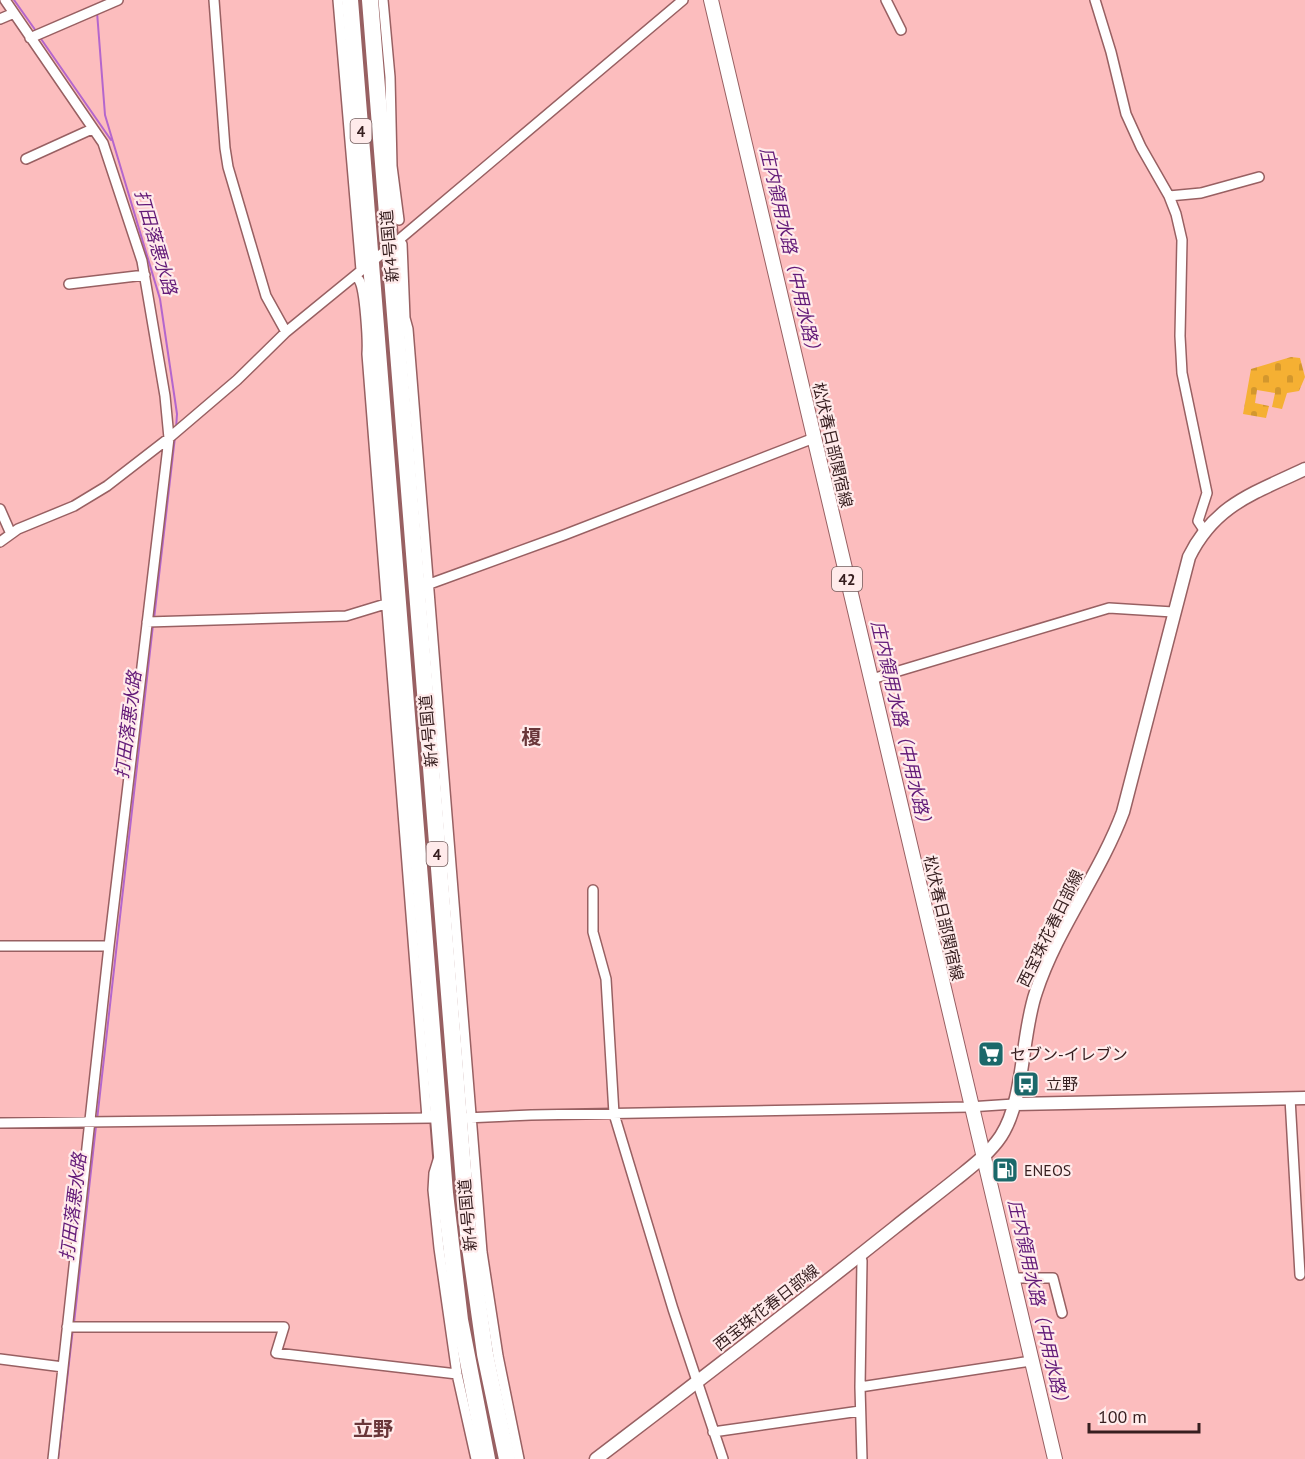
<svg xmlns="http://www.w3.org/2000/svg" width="1305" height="1459" viewBox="0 0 1305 1459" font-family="'PT Sans','Noto Sans JP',sans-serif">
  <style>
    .cemetery { fill: url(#cemetery-stones) }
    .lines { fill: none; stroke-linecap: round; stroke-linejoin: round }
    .stream { stroke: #b466cd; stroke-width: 2 }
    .street-casing { stroke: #986062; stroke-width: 12 }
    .secondary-casing { stroke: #986062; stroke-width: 15 }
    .primary-casing { stroke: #986062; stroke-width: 16 }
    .highway-casing { stroke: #986062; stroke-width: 20 }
    .street { stroke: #fff; stroke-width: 9 }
    .secondary { stroke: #fff; stroke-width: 12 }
    .primary { stroke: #fff; stroke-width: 14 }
    .highway { stroke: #fff; stroke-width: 16 }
    .labels { text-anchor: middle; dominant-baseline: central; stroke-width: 4.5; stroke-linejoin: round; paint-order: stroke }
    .shield { fill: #ffebeb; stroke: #725c5c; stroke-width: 1.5 }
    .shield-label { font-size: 15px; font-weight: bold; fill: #361e1f }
    .street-label { font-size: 16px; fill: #361e1f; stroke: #ffebeb }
    .poi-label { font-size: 16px; fill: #361e1f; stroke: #ffebeb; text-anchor: start }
    .water-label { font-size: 18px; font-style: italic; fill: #631a78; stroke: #ffebeb }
    .quarter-label { font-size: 20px; font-weight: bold; fill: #693639; stroke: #ffebeb }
  </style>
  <defs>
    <pattern id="cemetery-stones" width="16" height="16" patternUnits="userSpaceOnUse" patternTransform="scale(1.5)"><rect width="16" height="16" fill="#f5b033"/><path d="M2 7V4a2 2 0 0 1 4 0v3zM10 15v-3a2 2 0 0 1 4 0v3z" fill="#d3972d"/></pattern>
  </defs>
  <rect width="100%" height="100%" fill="#fcbdbe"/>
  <!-- cemetery -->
  <path class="cemetery" d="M1291 357 1300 358 1305 377 1299 391 1287 393 1282 409 1272 407 1275 393 1257 390 1255 403 1269 406 1266 418 1243 414 1251 369Z"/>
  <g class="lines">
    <!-- stream -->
    <path class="stream" d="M14 0 36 31
      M97 12 105 115 160 299 177 414 176 429
      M39 36 111 140
      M849 557 877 675
      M154 619 175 437
      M878 680 978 1104
      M979 1109 987 1145
      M97 1120 153 625
      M990 1156 1018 1276
      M1020 1282 1044 1384
      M74 1323 96 1126
      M58 1459 73 1328"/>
    <defs>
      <path id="street" d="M5 0 103 143 142 261 165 396 169 438 109 946 53 1459
        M214 0 225 148 228 167 266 296 286 332
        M338 0 361 270
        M383 0 390 77 392 166 399 220
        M886 0 901 30
        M1095 0 1111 52 1126 114 1141 147 1169 196 1176 214 1182 240 1180 336 1182 373 1207 493 1198 521 1204 530
        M0 19 14 13
        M30 38 118 0
        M26 159 92 129
        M1169 196 1201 193 1259 177
        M402 244 405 318 408 329 482 1252 498 1356 519 1459
        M359 280C365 289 368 341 367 354L427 1118
        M69 284 145 275
        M0 509 11 534
        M0 542 18 529 74 506 107 486 169 438 237 380 286 332 401 238 683 0
        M424 586 564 535 814 438
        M147 622 346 616 392 602
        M872 679 1109 608 1173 612
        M593 890V932L606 979 614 1114 673 1309 723 1459
        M0 946H109
        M1290 1098 1300 1275
        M465 1118 531 1115 969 1107 1014 1104
        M0 1123 432 1118
        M438 1160 434 1173 433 1190 439 1248 457 1374 476 1459
        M860 1255 862 1261 860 1387 862 1459
        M1011 1278H1053L1062 1313
        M67 1327H284L276 1353 457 1374
        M0 1359 63 1367
        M860 1387 1031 1361
        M713 1432 860 1411"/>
      <path id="secondary" d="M1014 1104 1305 1098
        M596 1459C696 1383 796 1306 894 1228 914 1212 935 1196 955 1180 971 1167 989 1154 1001 1136 1025 1099 1021 1035 1036 992 1057 928 1100 874 1123 812L1189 557C1215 504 1255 493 1305 469"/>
      <path id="primary" d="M711 0C828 486 936 974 1055 1459"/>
      <path id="highway" d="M350 0 445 1193 460 1320 487 1459
        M370 0 468 1233 485 1354 507 1459"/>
    </defs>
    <!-- street casing -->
    <use href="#street" class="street-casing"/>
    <!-- secondary casing -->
    <use href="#secondary" class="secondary-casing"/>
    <!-- primary casing -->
    <use href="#primary" class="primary-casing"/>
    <!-- highway casing -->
    <use href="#highway" class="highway-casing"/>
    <!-- street -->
    <use href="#street" class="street"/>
    <!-- secondary -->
    <use href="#secondary" class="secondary"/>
    <!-- primary -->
    <use href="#primary" class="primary"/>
    <!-- highway -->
    <use href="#highway" class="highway"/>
  </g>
  <!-- icons -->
  <defs>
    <symbol id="supermarket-square" viewBox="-11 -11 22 22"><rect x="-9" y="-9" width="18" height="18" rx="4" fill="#1b686a" stroke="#ffebeb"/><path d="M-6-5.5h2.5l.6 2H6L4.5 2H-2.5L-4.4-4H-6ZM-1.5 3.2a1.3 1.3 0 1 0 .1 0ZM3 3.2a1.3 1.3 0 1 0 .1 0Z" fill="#fff"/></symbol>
    <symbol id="bus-square" viewBox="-11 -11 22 22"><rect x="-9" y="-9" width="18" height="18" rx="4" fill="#1b686a" stroke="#ffebeb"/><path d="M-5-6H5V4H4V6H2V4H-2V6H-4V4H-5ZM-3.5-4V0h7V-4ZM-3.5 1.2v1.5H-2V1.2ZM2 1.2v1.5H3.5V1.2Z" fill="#fff"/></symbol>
    <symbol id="fuel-square" viewBox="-11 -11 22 22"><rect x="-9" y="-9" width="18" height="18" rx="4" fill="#1b686a" stroke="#ffebeb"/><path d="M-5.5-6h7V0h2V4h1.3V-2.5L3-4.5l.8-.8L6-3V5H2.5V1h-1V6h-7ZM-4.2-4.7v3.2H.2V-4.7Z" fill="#fff"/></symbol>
  </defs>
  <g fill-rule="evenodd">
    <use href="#supermarket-square" x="976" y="1039" width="30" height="30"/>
    <use href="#bus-square" x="1011" y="1069" width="30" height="30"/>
    <use href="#fuel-square" x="990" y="1155" width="30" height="30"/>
  </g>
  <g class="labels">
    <!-- shield labels -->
    <g class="shield">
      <rect x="350.5" y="119" width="21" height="24" rx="4.5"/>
      <rect x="832" y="567" width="30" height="24" rx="4.5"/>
      <rect x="426.5" y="842" width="21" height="24" rx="4.5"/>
    </g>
    <g class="shield-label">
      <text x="361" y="131">4</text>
      <text x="847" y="579">42</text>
      <text x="437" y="854">4</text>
    </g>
    <!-- street labels -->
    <g class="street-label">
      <text transform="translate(389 246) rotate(-95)">新4号国道</text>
      <text transform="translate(833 445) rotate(77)">松伏春日部関宿線</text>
      <text transform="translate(428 731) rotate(-95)">新4号国道</text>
      <text transform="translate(944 918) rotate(77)">松伏春日部関宿線</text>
      <text transform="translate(1050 928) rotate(-64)">西宝珠花春日部線</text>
      <text transform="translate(467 1215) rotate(-95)">新4号国道</text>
      <text transform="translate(766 1307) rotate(-38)">西宝珠花春日部線</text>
    </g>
    <!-- poi labels -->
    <g class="poi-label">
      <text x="1010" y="1054">セブン-イレブン</text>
      <text x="1046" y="1084">立野</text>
      <text x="1024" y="1170">ENEOS</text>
    </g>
    <!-- water labels -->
    <g class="water-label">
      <text transform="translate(156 242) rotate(74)">打田落悪水路</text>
      <text transform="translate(791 253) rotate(77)">庄内領用水路（中用水路）</text>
      <text transform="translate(128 725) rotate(-83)">打田落悪水路</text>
      <text transform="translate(902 726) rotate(77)">庄内領用水路（中用水路）</text>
      <text transform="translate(73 1207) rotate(-83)">打田落悪水路</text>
      <text transform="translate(1039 1305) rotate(77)">庄内領用水路（中用水路）</text>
    </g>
    <!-- quarter labels -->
    <g class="quarter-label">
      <text x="531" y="737">榎</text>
      <text x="373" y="1429">立野</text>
    </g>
  </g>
  <!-- scale -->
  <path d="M1089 1423v9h110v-9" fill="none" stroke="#361e1f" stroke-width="3"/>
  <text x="1098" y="1423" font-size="18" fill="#361e1f" stroke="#ffebeb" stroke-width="4.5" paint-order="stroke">100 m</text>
</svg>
